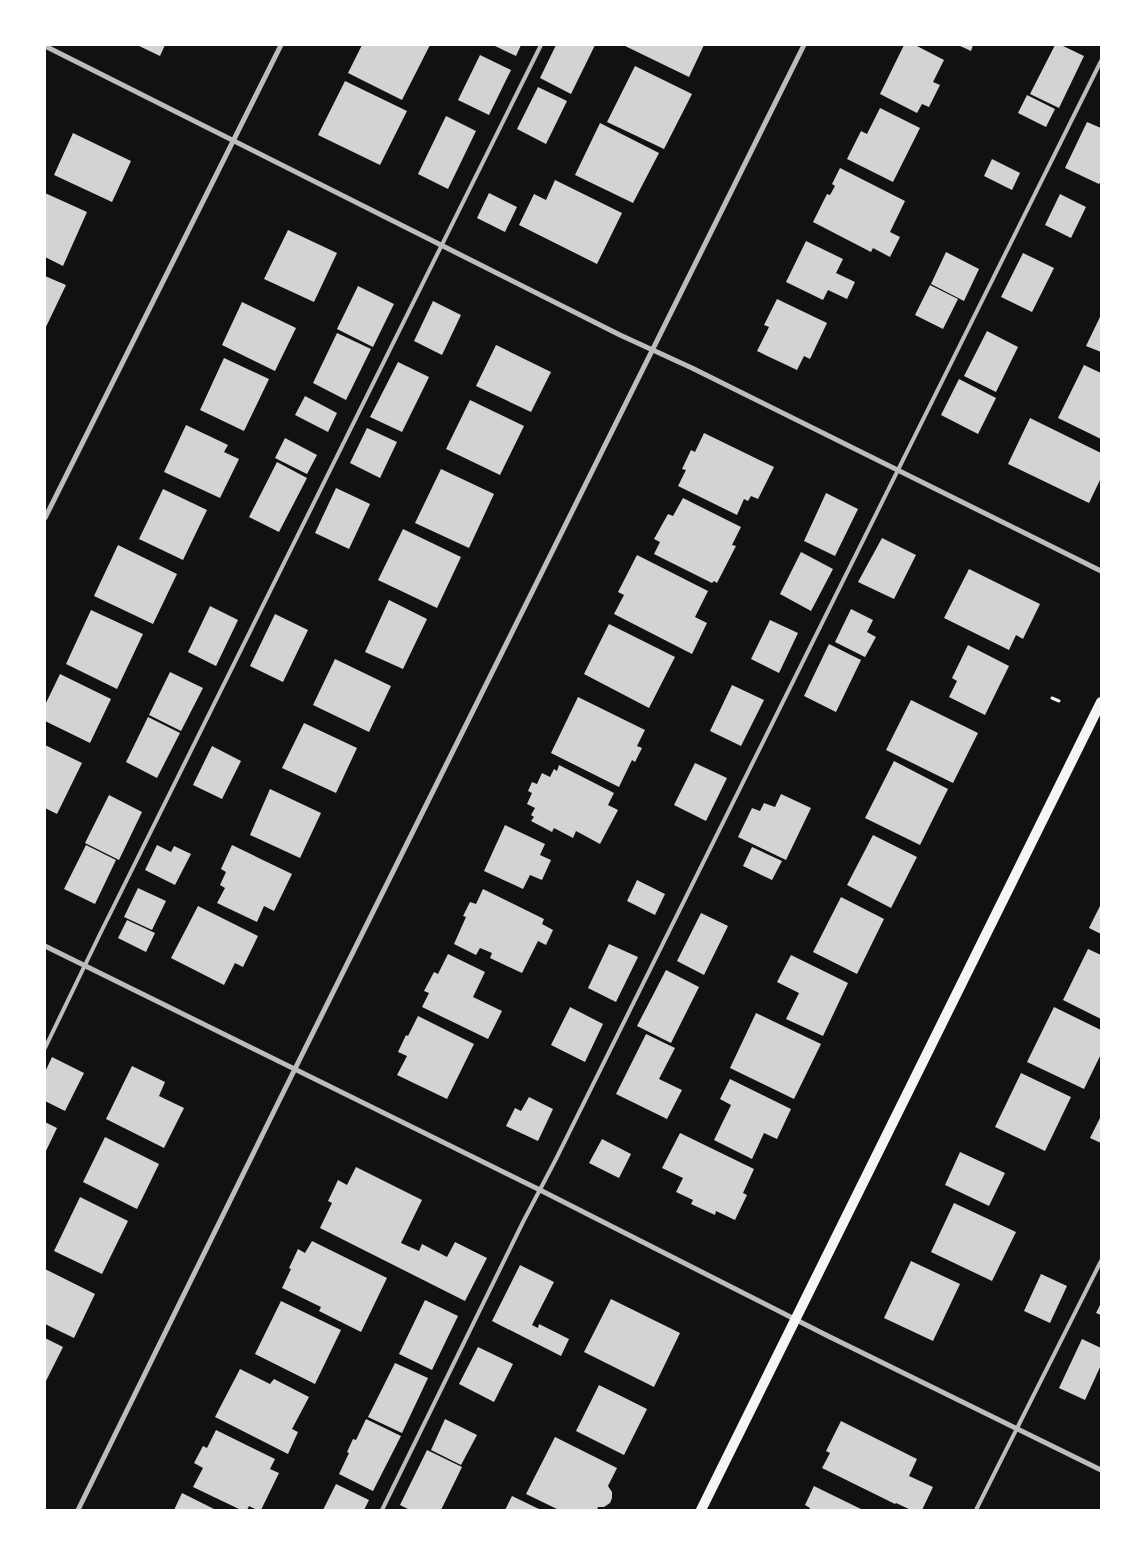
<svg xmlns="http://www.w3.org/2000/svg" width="1146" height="1555" viewBox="0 0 1146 1555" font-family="Inter,sans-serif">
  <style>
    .building { fill: #d3d3d3 }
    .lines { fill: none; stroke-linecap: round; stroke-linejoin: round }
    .path { stroke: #f5f5f5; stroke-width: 3 }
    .service { stroke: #bcbcbc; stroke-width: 4 }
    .minor { stroke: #bcbcbc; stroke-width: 5 }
    .secondary { stroke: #f5f5f5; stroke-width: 10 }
  </style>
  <rect width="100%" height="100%" fill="#111"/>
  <!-- building -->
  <path class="building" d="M137 45H165L160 56Z
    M362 45H430L402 100 348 73Z
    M493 45H521L516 56Z
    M556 45H595L571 94 540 78Z
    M623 45H704L689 77Z
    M904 45H915L944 60 933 82 940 85 929 107 922 104 917 113 880 94Z
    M958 45H973L971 51Z
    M1055 45H1061L1084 56 1059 108 1030 94Z
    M480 55 511 70 489 115 458 100Z
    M635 66 692 94 664 149 607 122Z
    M345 81 407 111 380 165 318 135Z
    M538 87 567 101 546 144 517 129Z
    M1027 95 1055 109 1046 127 1018 113Z
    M880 108 920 128 893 182 847 159 861 131 867 134Z
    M446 116 476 131 448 189 418 174Z
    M1087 122 1101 128V181L1099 184 1065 168Z
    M600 123 659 153 633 203 575 175Z
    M73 133 131 161 112 202 54 175Z
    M992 159 1020 173 1012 190 984 176Z
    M840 168 905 201 890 232 900 237 890 257 873 248 871 252 813 222 827 194 830 195 835 186 832 184Z
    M555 180 622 213 597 264 519 225 534 194 546 200Z
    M45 193 87 212 63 266 45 257Z
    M489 193 517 207 505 232 477 218Z
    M1060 194 1086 207 1071 238 1045 225Z
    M288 230 337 253 314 302 264 279Z
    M806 241 843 259 836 273 855 282 847 299 828 290 823 300 786 282Z
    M946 252 979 269 964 301 931 284Z
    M1023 253 1054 268 1032 312 1001 297Z
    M45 276 66 285 45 329Z
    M930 285 958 299 943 329 915 315Z
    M358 286 394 304 373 347 337 329Z
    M777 299 827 323 810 359 804 356 797 370 757 351 769 327 764 325Z
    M433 301 461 315 442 355 414 341Z
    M242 302 296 328 275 371 222 345Z
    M1101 315V352L1086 346Z
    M987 331 1018 347 996 392 964 376Z
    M337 333 371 349 346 400 313 383Z
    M496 345 551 372 531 412 476 386Z
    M224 358 269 379 244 431 200 410Z
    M398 362 429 377 402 432 370 417Z
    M1084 365 1101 373V439L1058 418Z
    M959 379 996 398 978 434 941 415Z
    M305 396 337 413 328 432 295 415Z
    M470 400 524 426 500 475 446 449Z
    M1030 418 1101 453V478L1089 503 1008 464Z
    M186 425 228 445 224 452 239 459 220 498 164 472Z
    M367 428 397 442 380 478 350 463Z
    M704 433 774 467 758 499 751 496 748 501 744 499 737 515 678 486 686 470 682 469 691 450 695 452Z
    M285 438 317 455 307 474 275 458Z
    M277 462 307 478 279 532 249 517Z
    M441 469 494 494 469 548 415 523Z
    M336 488 370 504 349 549 315 533Z
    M163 489 207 510 183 560 139 539Z
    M826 493 858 509 835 556 804 541Z
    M683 498 741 527 732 545 736 546 717 583 714 581 712 583 654 554 660 542 654 539 668 514 673 516Z
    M403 529 461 557 437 608 378 580Z
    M882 538 916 555 894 599 858 582Z
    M118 545 177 574 153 624 94 596Z
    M801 552 833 569 811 611 780 594Z
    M637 555 708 591 695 617 707 623 692 654 614 614 624 595 618 592Z
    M969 569 1040 604 1023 639 1016 635 1009 650 944 618Z
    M389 600 427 619 403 669 365 652Z
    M210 606 238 620 216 666 188 652Z
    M851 609 873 620 867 632 876 637 865 657 835 642Z
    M91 610 143 634 117 689 66 664Z
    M275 614 308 630 283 682 250 666Z
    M770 620 798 633 779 673 751 659Z
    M609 624 675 657 649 708 584 674Z
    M829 644 861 660 836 712 804 696Z
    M968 645 1009 666 985 715 949 697 957 681 952 678Z
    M335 659 391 686 369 732 313 705Z
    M170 672 203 688 181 731 149 715Z
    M60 674 111 699 90 743 45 721V705Z
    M732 685 764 700 741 746 710 731Z
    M578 697 645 730 637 746 642 748 635 762 632 760 619 787 551 753Z
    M911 700 978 733 953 783 886 750Z
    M148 717 180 733 157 778 126 762Z
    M304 723 357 748 336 793 282 768Z
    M45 745 82 763 57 814 45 808Z
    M212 746 241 761 222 799 193 785Z
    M894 761 948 789 920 845 865 818Z
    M695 763 727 778 706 821 674 805Z
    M559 765 614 793 608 805 618 810 600 844 576 831 573 838 554 828 552 832 531 821 534 817 531 815 535 808 527 804 532 793 528 791 532 782 537 784 542 773 550 777 554 769 557 771Z
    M270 789 321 813 300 858 250 835Z
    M781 794 811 808 786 860 738 837 752 808 760 811 764 803 775 807Z
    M109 795 142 812 119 860 85 843Z
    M505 825 545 844 540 855 551 860 542 880 530 875 523 889 484 871Z
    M873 835 917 857 891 908 847 885Z
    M86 845 116 860 95 904 64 889Z
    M157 845 171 852 174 846 191 854 175 885 145 870Z
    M232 845 292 874 274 911 264 906 257 922 217 903 225 888 220 885 226 872 221 869Z
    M752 847 782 861 772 880 743 866Z
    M637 880 665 894 655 915 627 901Z
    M138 888 166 901 152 930 124 917Z
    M483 889 544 919 542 924 553 930 546 945 538 941 522 973 490 958 492 953 480 948 476 955 454 944 466 917 463 916 470 902 476 904Z
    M841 897 884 919 857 974 813 952Z
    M1101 904V934L1089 928Z
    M198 906 258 936 243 967 235 963 224 985 171 958Z
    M701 913 728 926 704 975 677 961Z
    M127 920 155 933 146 952 118 938Z
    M609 944 638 957 616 1002 588 988Z
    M1088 949 1101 955V1019L1063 1000Z
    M448 954 485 972 473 997 502 1011 488 1039 422 1007 429 993 424 991 434 972 438 974Z
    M791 955 848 983 823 1036 786 1019 799 993 777 982Z
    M666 970 699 987 671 1043 637 1026Z
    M570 1007 603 1024 585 1062 551 1045Z
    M1054 1007 1101 1030V1054L1084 1089 1027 1062Z
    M756 1013 821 1044 794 1099 730 1068Z
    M418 1016 474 1044 447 1099 397 1075 407 1056 398 1052 406 1035 408 1036Z
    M646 1034 675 1048 659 1079 682 1090 667 1119 616 1094Z
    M52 1057 84 1073 65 1111 45 1101V1072Z
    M132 1066 165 1082 159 1096 184 1108 164 1148 106 1119Z
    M1021 1073 1071 1097 1045 1151 995 1127Z
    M730 1079 791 1109 777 1139 764 1133 752 1159 714 1140 731 1105 720 1099Z
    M529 1097 553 1109 538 1141 506 1126 515 1108 521 1111Z
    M1101 1116V1143L1090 1138Z
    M45 1122 57 1128 45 1153Z
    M680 1133 754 1169 743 1193 747 1195 735 1220 716 1211 715 1215 691 1204 693 1200 676 1192 683 1178 662 1168Z
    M105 1137 159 1164 137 1209 83 1182Z
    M602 1139 631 1154 619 1178 589 1163Z
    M960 1152 1005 1173 989 1206 945 1185Z
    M356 1167 422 1200 401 1243 419 1251 422 1244 447 1257 455 1242 487 1258 465 1301 320 1228 332 1203 328 1201 338 1180 347 1185Z
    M80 1197 128 1221 102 1274 54 1251Z
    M954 1203 1016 1232 992 1281 931 1252Z
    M312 1241 387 1278 361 1332 319 1311 321 1307 282 1288 291 1269 289 1268 298 1249 305 1253Z
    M911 1261 960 1284 933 1341 884 1318Z
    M520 1265 554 1282 532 1325 538 1328 539 1324 569 1339 561 1356 492 1321Z
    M45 1269 95 1294 74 1338 45 1324Z
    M1041 1274 1067 1286 1050 1323 1024 1311Z
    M611 1299 680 1333 654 1387 584 1352Z
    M425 1300 458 1316 432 1370 399 1354Z
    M281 1301 341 1330 315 1384 255 1354Z
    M1101 1303V1315L1096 1313Z
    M45 1338 63 1347 45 1383Z
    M1082 1339 1101 1348V1365L1085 1400 1059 1388Z
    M478 1347 513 1364 494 1402 459 1384Z
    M395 1363 428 1378 402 1433 368 1417Z
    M240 1369 270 1384 274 1379 309 1397 292 1429 298 1432 288 1454 215 1417Z
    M599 1385 647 1409 624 1455 576 1431Z
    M366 1419 401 1436 373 1491 339 1474 349 1453 347 1452 353 1439 356 1440Z
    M445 1419 477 1435 461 1465 431 1450Z
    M841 1421 917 1459 909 1476 933 1487 922 1510H911L896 1503 895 1504 822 1468 830 1453 826 1451Z
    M216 1430 275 1459 270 1469 279 1473 261 1510H257L249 1506 247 1510H241L193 1487 203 1468 194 1463 203 1446 207 1448Z
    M555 1437 617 1468 608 1486 612 1492V1498L610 1503 604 1507H598L597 1510H559L526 1494Z
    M427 1450 462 1467 441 1510H410L400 1505Z
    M336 1484 369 1500 364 1510H323Z
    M814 1486 820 1489 863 1510H809L810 1508 805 1505Z
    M182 1493 216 1510H174Z
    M512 1496 541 1510H505Z"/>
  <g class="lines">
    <!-- path -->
    <path class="path" d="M1052 698 1059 701"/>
    <!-- service -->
    <path class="service" d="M45 1048 100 934 541 45
      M382 1510 523 1222 556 1159 1101 61
      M976 1510 1101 1261"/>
    <!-- minor -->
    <path class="minor" d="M45 46 620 335 692 368 1101 571
      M45 518 281 45
      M45 946 540 1190 828 1336 1101 1470
      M78 1510 279 1101 804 45"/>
    <!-- secondary -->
    <path class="secondary" d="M701 1510 1101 702"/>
  </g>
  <!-- border -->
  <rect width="1146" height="1555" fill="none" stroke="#ffffff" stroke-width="92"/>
</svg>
